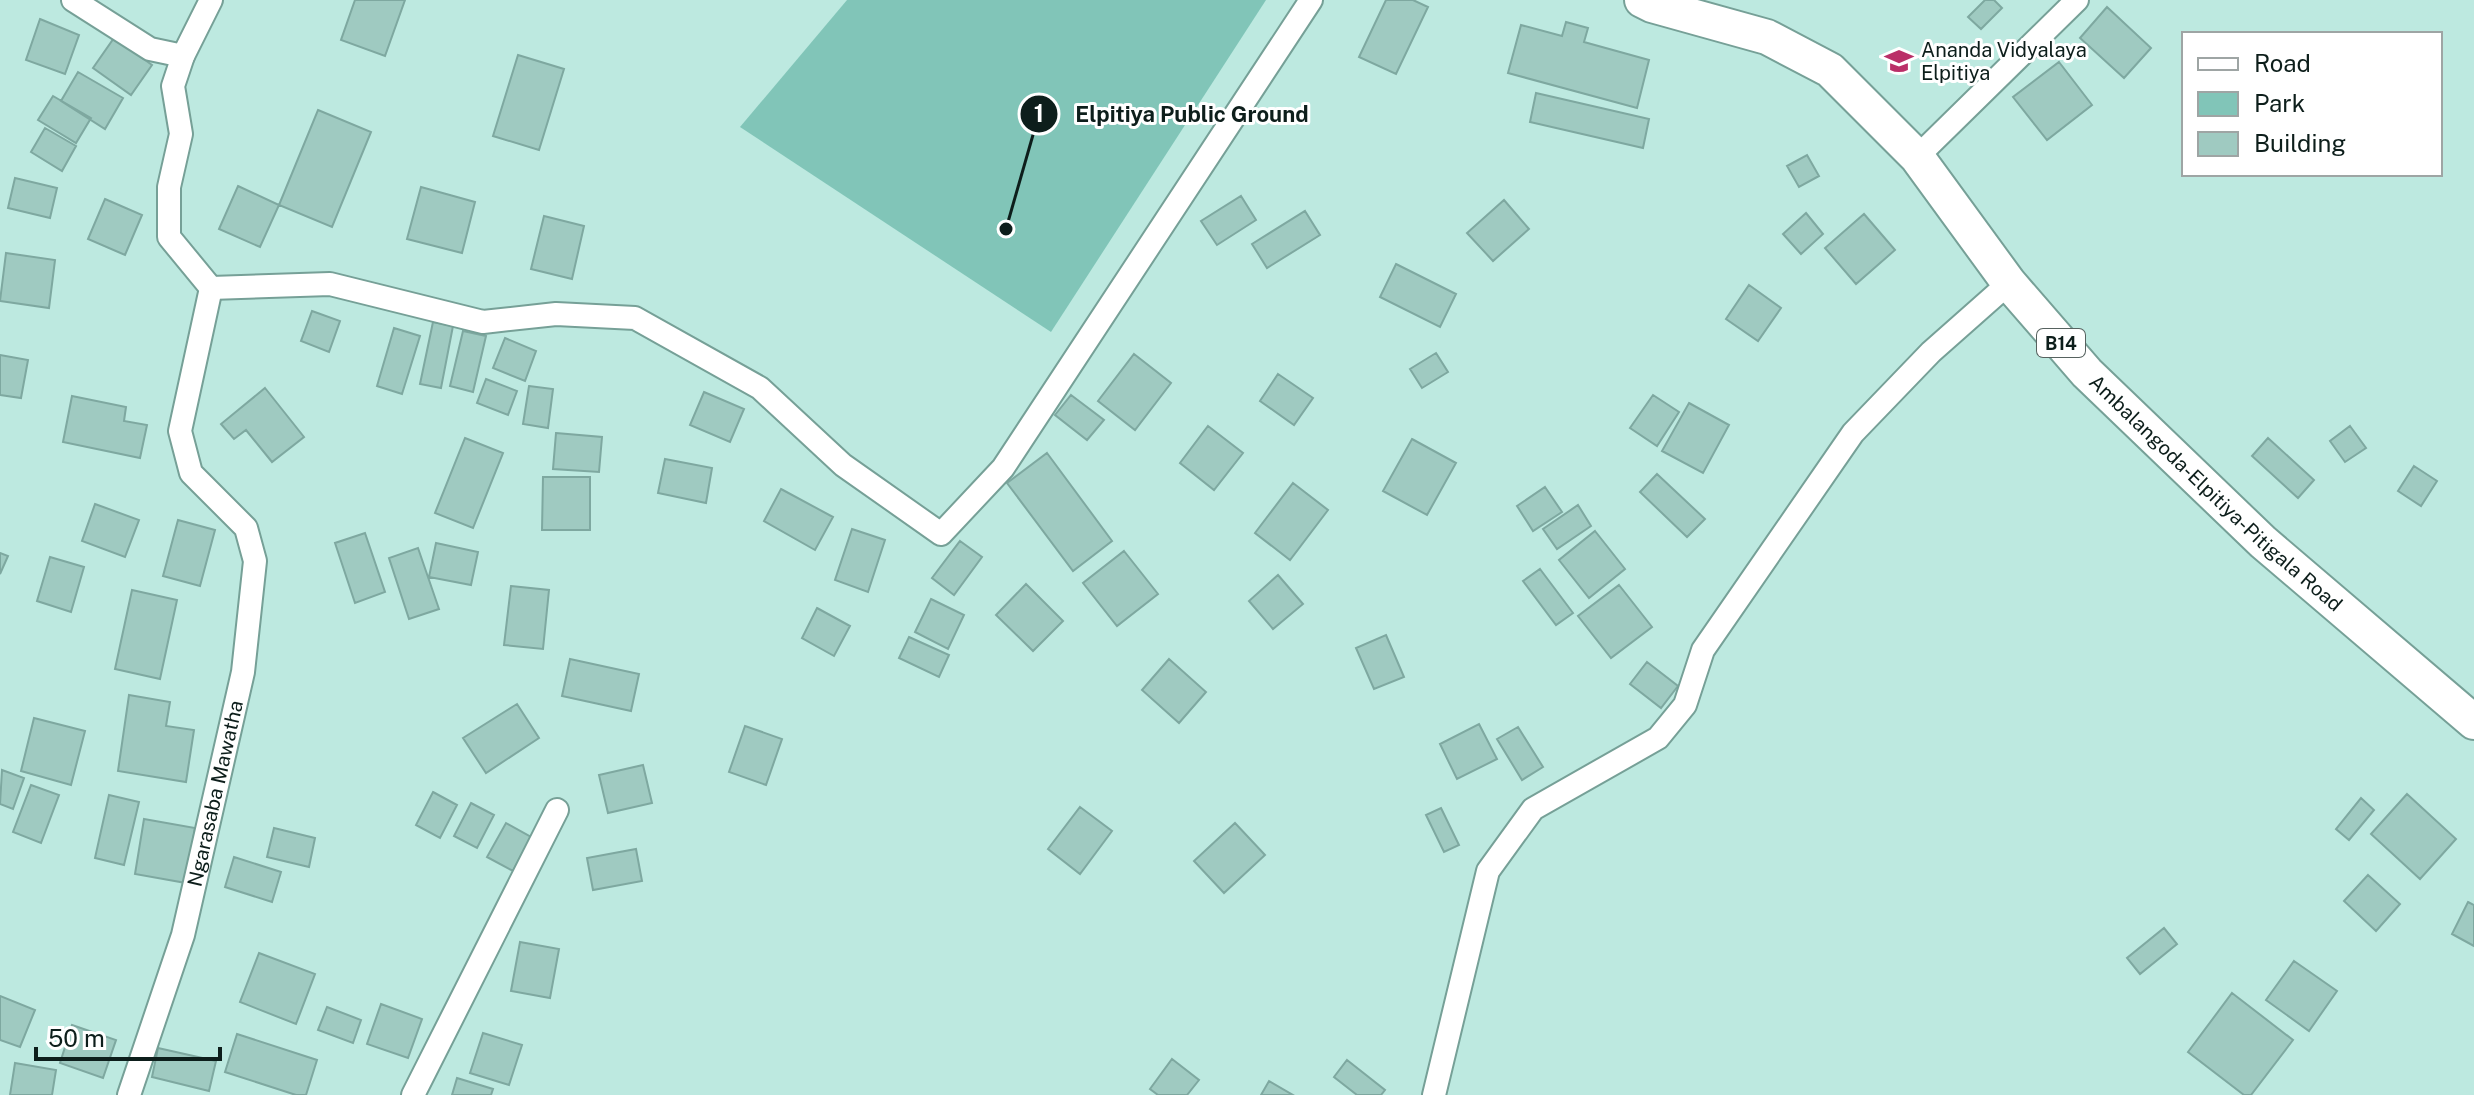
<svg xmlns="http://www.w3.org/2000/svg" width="2474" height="1095" viewBox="0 0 2474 1095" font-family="'Public Sans',sans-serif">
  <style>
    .green { fill: #81c5b8 }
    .building { fill: #9fcac1; stroke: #7ea8a0; stroke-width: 2 }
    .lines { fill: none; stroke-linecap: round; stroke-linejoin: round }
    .minor-casing { stroke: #76a097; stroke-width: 26 }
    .primary-casing { stroke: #76a097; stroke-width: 38 }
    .minor { stroke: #fff; stroke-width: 22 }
    .primary { stroke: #fff; stroke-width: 34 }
    .labels { text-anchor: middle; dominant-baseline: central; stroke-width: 6; stroke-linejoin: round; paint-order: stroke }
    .shield { fill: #fff; stroke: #56625f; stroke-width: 2 }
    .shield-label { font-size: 18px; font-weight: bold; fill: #0d1e1b }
    .poi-label { font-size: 20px; fill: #0d1e1b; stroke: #fff; text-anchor: start }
    .street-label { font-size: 20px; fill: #0d1e1b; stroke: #fff }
    .leader { fill: none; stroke: #0d1e1b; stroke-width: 3 }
    .callout-dot { fill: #0d1e1b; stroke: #fff; stroke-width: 3 }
    .mark-label { font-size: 24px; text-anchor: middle; font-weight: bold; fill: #fff }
    .callout-label { font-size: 22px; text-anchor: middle; font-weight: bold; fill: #0d1e1b; stroke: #fff; stroke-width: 6; stroke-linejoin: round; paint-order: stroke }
  </style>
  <rect width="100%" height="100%" fill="#bde9e0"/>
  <!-- green -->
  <path class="green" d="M847 0H1266L1051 332 740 127Z"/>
  <!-- building -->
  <path class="building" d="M355 0H405L385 56 341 40Z
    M1386 0H1413L1428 7 1396 74 1359 57Z
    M1985 0H1994L2002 8 1981 29 1968 17Z
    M2107 7 2151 48 2124 78 2080 38Z
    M40 19 79 35 65 74 26 60Z
    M1566 22 1588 28 1584 42 1649 60 1637 108 1508 73 1521 25 1562 36Z
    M114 38 152 65 131 95 93 68Z
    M518 55 564 69 539 150 493 136Z
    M2059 62 2092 105 2047 140 2013 97Z
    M78 72 123 98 105 129 61 101Z
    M1536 93 1649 119 1643 148 1530 122Z
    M53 96 91 118 76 143 38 120Z
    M318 110 371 132 332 227 279 205Z
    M45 128 76 146 62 171 31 152Z
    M1807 155 1819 176 1799 187 1787 166Z
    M15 178 57 188 50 218 8 208Z
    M238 186 279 205 260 247 219 229Z
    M421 187 475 202 462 253 407 239Z
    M1241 196 1256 220 1217 245 1201 221Z
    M105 199 142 215 125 255 88 239Z
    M1504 200 1529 229 1493 261 1467 233Z
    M1305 211 1320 235 1267 268 1252 244Z
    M1806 213 1823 234 1801 254 1783 234Z
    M1864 214 1895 250 1856 284 1825 248Z
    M544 216 584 226 572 279 531 269Z
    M6 253 55 260 49 308 0 301Z
    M1396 264 1456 294 1440 327 1380 297Z
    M1749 285 1781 308 1758 341 1726 319Z
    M312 311 340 321 329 352 301 341Z
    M433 322 453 326 441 388 420 384Z
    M394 328 420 336 402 394 377 386Z
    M463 331 486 336 473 392 450 386Z
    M505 338 536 351 525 381 493 368Z
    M1436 353 1448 372 1422 388 1410 369Z
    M1134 354 1171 383 1135 430 1098 401Z
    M0 355 28 360 21 398 0 395Z
    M1278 374 1313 398 1294 425 1260 401Z
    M486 379 517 391 508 415 477 403Z
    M529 386 553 389 548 428 523 424Z
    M265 388 304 437 272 462 246 430 234 439 221 424Z
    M704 392 744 409 730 442 690 425Z
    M1071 395 1104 420 1087 440 1055 415Z
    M1653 395 1679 412 1657 446 1630 428Z
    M72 396 126 407 124 421 147 425 140 458 63 442Z
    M1689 403 1729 425 1703 473 1662 451Z
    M1208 426 1243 453 1214 490 1180 463Z
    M2350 426 2366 448 2345 462 2330 441Z
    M556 433 602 437 599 472 553 469Z
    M465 438 503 453 473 528 435 513Z
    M2268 438 2314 480 2298 498 2252 456Z
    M1412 439 1456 463 1427 515 1383 491Z
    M1047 453 1112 541 1073 571 1007 483Z
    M665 459 712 468 706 503 658 493Z
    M2414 466 2437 481 2421 506 2398 491Z
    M1657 474 1705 519 1687 537 1640 492Z
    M543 477H590V530H542Z
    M1293 483 1328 510 1290 560 1255 533Z
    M1545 487 1562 512 1533 531 1517 506Z
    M781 489 833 517 815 550 764 521Z
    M95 504 139 520 125 557 82 541Z
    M1578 505 1591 526 1557 549 1543 529Z
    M178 520 215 530 200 586 163 576Z
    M852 529 885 540 868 592 835 580Z
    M1595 531 1625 569 1589 598 1559 560Z
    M365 533 385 592 355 603 335 543Z
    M960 541 982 557 954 595 932 578Z
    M436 543 478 552 471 585 429 577Z
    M418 548 439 609 409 619 389 558Z
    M1124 551 1158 594 1117 626 1083 583Z
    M0 553 8 556 0 574Z
    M50 557 84 567 71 612 37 601Z
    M1540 569 1573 613 1556 625 1523 581Z
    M1278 575 1303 604 1273 629 1249 601Z
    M1026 584 1063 621 1033 651 996 615Z
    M1619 585 1652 627 1611 658 1578 616Z
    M511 586 549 590 543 649 504 645Z
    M132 590 177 600 160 679 115 669Z
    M931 599 964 615 948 649 915 632Z
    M817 608 850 626 834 656 802 638Z
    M1386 635 1404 677 1374 689 1356 648Z
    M909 637 949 655 939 677 899 658Z
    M570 659 639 674 631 711 562 696Z
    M1169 659 1206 692 1179 723 1142 690Z
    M1647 662 1678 686 1661 708 1630 684Z
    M129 695 170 702 166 726 194 730 186 782 118 771Z
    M517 704 539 738 486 773 463 738Z
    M34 718 85 731 71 785 21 771Z
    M1479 724 1497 759 1457 779 1440 744Z
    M745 726 782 739 766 785 729 772Z
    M1518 727 1543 767 1522 780 1497 739Z
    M643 765 652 803 608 813 599 775Z
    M2 770 24 778 13 809 0 804Z
    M31 785 59 795 41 843 13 832Z
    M433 792 457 805 440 838 416 825Z
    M2407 794 2456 839 2420 879 2371 834Z
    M109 795 139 802 124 865 95 858Z
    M2361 798 2374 810 2349 840 2336 829Z
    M471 803 494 815 477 848 454 836Z
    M1080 807 1112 831 1080 874 1048 849Z
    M1441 808 1459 845 1444 852 1426 815Z
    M144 819 195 828 186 883 135 874Z
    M506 823 531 837 513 871 487 857Z
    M1235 823 1265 855 1224 893 1194 861Z
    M274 828 315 838 309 867 267 857Z
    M636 849 642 881 593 890 587 858Z
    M234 857 281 872 272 902 225 887Z
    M2368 875 2400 904 2376 931 2344 901Z
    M2468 902 2474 905V946L2452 934Z
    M2164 928 2177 944 2140 974 2127 958Z
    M520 942 559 949 550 998 511 991Z
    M259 953 315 974 296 1024 240 1002Z
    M2294 961 2337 991 2309 1031 2266 1000Z
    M2232 993 2293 1040 2251 1095H2244L2188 1052Z
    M0 996 35 1010 20 1047 0 1040Z
    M381 1004 422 1019 408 1058 367 1044Z
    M327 1007 361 1020 353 1043 318 1030Z
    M72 1025 116 1040 103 1078 60 1063Z
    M483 1033 522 1045 509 1085 470 1073Z
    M237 1034 317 1060 306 1095H296L225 1072Z
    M158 1048 216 1061 209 1091 152 1077Z
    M1172 1059 1199 1080 1187 1095H1158L1150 1089Z
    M1347 1060 1385 1090 1381 1095H1357L1334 1077Z
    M15 1063 56 1070 52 1095H10Z
    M457 1078 493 1089 491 1095H452Z
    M1269 1081 1293 1095H1261Z"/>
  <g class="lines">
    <defs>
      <g id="minor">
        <path d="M73 0 150 49 183 56"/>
        <path d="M1917 157 2077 0"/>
        <path d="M211 288 330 284 483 322 556 314 635 318 760 388 843 465 941 534 1003 468 1311 0"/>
        <path id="s1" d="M129 1095 183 935 243 672 255 561 246 528 191 473 180 431 211 288 169 237V187L181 134 173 86 183 56 211 0"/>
        <path d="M413 1095 557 810"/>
        <path d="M1434 1095 1488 871 1533 809 1658 738 1685 705 1703 650 1853 433 1931 352 2009 283"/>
      </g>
      <g id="primary">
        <path id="s2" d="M1642 0 1652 5 1767 37 1830 70 1917 157 2009 283 2087 373 2263 542 2474 722"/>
      </g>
    </defs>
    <!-- minor casing -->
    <use href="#minor" class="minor-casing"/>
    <!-- primary casing -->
    <use href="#primary" class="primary-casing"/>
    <!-- minor -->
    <use href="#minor" class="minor"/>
    <!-- primary -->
    <use href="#primary" class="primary"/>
  </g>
  <!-- icons -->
  <defs>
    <symbol id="school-bare" viewBox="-9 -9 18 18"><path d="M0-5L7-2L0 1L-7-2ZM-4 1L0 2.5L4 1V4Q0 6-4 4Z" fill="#ba2f68" stroke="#fff" stroke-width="2.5" paint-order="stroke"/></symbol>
  </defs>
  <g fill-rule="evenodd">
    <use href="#school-bare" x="1879" y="41" width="40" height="40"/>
  </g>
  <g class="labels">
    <!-- shield labels -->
    <rect class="shield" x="2037" y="329" width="48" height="28" rx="6"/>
    <g class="shield-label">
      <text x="2061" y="343">B14</text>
    </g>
    <!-- poi labels -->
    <g class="poi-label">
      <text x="1921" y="50">Ananda Vidyalaya<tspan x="1921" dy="23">Elpitiya</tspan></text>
    </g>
    <!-- street labels -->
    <g class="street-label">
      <text stroke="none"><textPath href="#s2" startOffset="776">Ambalangoda-Elpitiya-Pitigala Road</textPath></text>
      <text stroke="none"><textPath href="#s1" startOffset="314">Ngarasaba Mawatha</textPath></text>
    </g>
  </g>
  <!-- callouts -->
  <path class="leader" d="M1006 229L1039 114"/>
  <g class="callout-dot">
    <circle cx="1006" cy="229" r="8"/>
    <circle cx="1039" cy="114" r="20"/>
  </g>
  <g class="mark-label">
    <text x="1039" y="122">1</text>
  </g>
  <g class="callout-label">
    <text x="1192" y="122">Elpitiya Public Ground</text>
  </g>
  <!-- legend -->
  <rect x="2182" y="32" width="260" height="144" fill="#ffffff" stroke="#9ea5a4" stroke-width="2"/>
  <rect x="2198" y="58" width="40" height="12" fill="#ffffff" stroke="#9ea5a4" stroke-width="2"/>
  <text x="2254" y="72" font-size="24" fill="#0d1e1b">Road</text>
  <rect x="2198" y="92" width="40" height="24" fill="#81c5b8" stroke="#9ea5a4" stroke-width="2"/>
  <text x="2254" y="112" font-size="24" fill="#0d1e1b">Park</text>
  <rect x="2198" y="132" width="40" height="24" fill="#9fcac1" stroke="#9ea5a4" stroke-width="2"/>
  <text x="2254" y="152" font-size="24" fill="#0d1e1b">Building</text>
  <!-- scale -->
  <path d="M36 1047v12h184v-12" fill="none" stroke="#0d1e1b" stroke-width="4"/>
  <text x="48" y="1047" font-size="24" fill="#0d1e1b" stroke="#ffffff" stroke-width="6" paint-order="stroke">50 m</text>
</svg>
